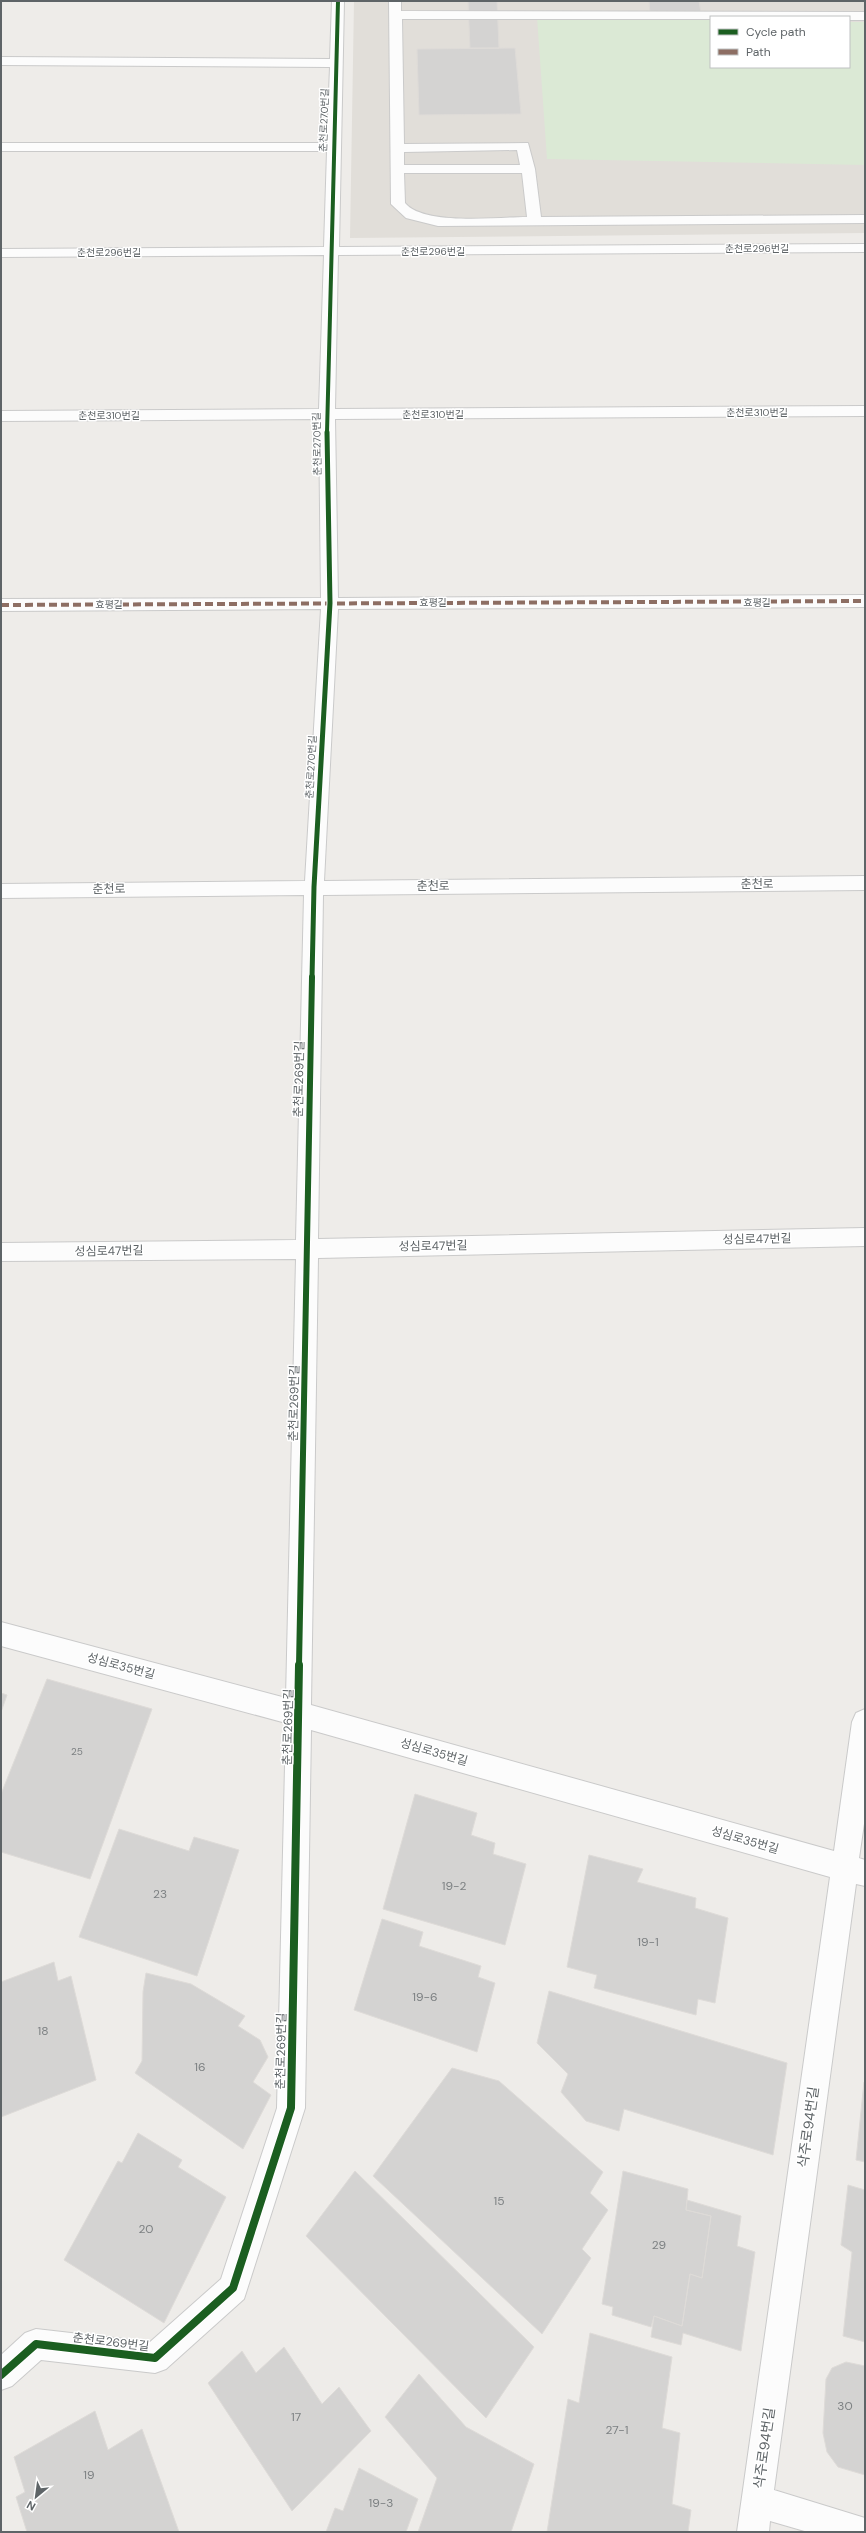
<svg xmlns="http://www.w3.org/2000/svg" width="866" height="2533" viewBox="0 0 866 2533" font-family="'DM Sans','Noto Sans KR',sans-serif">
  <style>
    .education { fill: #e1ded9; fill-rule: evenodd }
    .green { fill: #dbe9d5 }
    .building { fill: #d4d3d2; stroke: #dedbd8 }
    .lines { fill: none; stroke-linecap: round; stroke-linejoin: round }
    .minor-casing { stroke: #cacaca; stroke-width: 2 }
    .minor { fill: #fcfcfc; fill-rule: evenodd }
    .quiet { stroke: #8d6e63; stroke-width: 4; stroke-dasharray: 8 4; stroke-linecap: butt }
    .cycleway-far3-casing { stroke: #fff; stroke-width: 5.5 }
    .cycleway-far2-casing { stroke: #fff; stroke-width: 7 }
    .cycleway-far1-casing { stroke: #fff; stroke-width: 8 }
    .cycleway-casing { stroke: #fff; stroke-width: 10 }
    .cycleway-far3 { stroke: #1b5e20; stroke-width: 4 }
    .cycleway-far2 { stroke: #1b5e20; stroke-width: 5 }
    .cycleway-far1 { stroke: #1b5e20; stroke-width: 6 }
    .cycleway { stroke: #1b5e20; stroke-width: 8 }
    .labels { text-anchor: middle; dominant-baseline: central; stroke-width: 3; stroke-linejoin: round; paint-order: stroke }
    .far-street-label { font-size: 10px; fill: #5e6467; stroke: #fff }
    .number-label { font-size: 10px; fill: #7d8183 }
    .street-label { font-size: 12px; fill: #5e6467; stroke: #fff }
    .near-number-label { font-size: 12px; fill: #7d8183 }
    .near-street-label { font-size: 14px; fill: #5e6467; stroke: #fff }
  </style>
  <rect width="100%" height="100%" fill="#eeece9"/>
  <!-- education -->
  <path class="education" d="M354 1H865V233L350 238ZM711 17H849V67H711Z"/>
  <!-- green -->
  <path class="green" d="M537 17 711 19V67H849V22H865V165L547 159Z"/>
  <!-- building -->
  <path class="building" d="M468 1H497L499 48H470Z
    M649 1H699L701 13H650Z
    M515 48 521 114 419 115 417 49Z
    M47 1679 152 1709 90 1879 1 1852V1794Z
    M1 1693 7 1695 1 1712Z
    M415 1794 477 1813 471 1835 495 1843 493 1854 526 1864 505 1945 383 1909Z
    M119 1829 189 1851 194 1837 239 1850 197 1976 79 1937Z
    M589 1855 643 1869 637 1882 696 1898 695 1908 728 1918 715 2003 698 1999 696 2015 594 1988 597 1975 567 1967Z
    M382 1919 423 1932 419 1946 481 1966 478 1977 495 1983 477 2052 354 2010Z
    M54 1962 58 1981 71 1976 96 2080 1 2117V1982Z
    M146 1973 191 1984 245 2016 238 2026 260 2040 268 2057 253 2082 271 2095 243 2149 135 2073 142 2061 143 1992Z
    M549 1991 787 2063 773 2155 624 2109 619 2131 586 2121 561 2092 568 2074 537 2043Z
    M452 2068 499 2081 603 2172 590 2193 608 2210 582 2249 591 2258 542 2334 373 2176Z
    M864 2082H865V2162L856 2160Z
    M138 2133 182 2160 178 2167 226 2197 164 2323 64 2260 118 2161 122 2163Z
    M355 2171 534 2347 486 2418 306 2236Z
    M623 2171 688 2189 686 2210 711 2216 702 2278 690 2274 682 2326 654 2316 651 2327 612 2315 613 2307 602 2304Z
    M848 2185 865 2190V2342L843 2336 852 2252 841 2245Z
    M687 2200 741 2216 737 2246 755 2252 741 2351 683 2333 681 2345 651 2337 654 2316 682 2326 690 2274 702 2278 711 2216 686 2210Z
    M590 2333 672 2357 662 2428 680 2433 672 2504 691 2510 688 2532H547L568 2399 579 2403Z
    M284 2347 322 2404 339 2387 371 2431 292 2511 208 2383 242 2351 256 2373Z
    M846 2362 865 2366V2475L838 2467 827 2452 823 2433 826 2379 832 2368Z
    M419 2374 466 2427 534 2464 511 2532H418L437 2478 385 2417Z
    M95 2411 108 2450 142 2429 179 2532H27L16 2497 25 2492 14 2457Z
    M359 2468 418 2499 406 2532H326L335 2508 343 2511Z"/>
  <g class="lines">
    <defs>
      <path id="minor" d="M332 1H344L339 247 865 244V252L338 255 335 409 865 406V416L335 419 338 598 865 595V607L338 609 324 881 865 876V890L323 895 318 1239 865 1228V1246L318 1258 311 1705 834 1851 852 1722 856 1713 865 1709V1817L859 1858 865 1860V1886L856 1884 774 2490 865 2518V2532H808L770 2521 769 2532H737L830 1877 311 1730 305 2108 244 2299 166 2369 155 2373 41 2360 12 2386 1 2390V2355L25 2333 36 2329 150 2342 221 2279 277 2108 286 1723 1 1646V1622L286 1698 296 1259 1 1261V1243L296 1240 304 895 1 898V884L305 881 321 609 1 611V599L321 598 319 419 1 421V411L319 409 324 255 1 257V249L324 247 327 151H1V143H327L330 67 1 65V57L330 59Z
        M389 1H401V11L865 12V20H849V17H711V19H402L404 144 528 143 535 169 541 217 865 215V223L438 226 406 218 391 204ZM517 150 520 165H404V152ZM404 173H522L527 217C498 217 424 226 405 203Z"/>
    </defs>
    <!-- minor casing -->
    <use href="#minor" class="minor-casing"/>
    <!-- minor -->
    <use href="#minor" class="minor"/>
    <!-- quiet -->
    <path class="quiet" d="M1 605 865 601"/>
    <defs>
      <path id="cycleway-far3" d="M327 433 338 1"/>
      <path id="cycleway-far2" d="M312 978 314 887 330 603 327 432"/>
      <path id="cycleway-far1" d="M299 1666 312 977"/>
      <path id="cycleway" d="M1 2375 36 2344 155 2358 233 2288 291 2108 299 1665"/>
    </defs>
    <!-- cycleway-far3 casing -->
    <use href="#cycleway-far3" class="cycleway-far3-casing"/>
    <!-- cycleway-far2 casing -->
    <use href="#cycleway-far2" class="cycleway-far2-casing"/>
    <!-- cycleway-far1 casing -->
    <use href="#cycleway-far1" class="cycleway-far1-casing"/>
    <!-- cycleway casing -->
    <use href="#cycleway" class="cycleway-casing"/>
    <!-- cycleway-far3 -->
    <use href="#cycleway-far3" class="cycleway-far3"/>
    <!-- cycleway-far2 -->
    <use href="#cycleway-far2" class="cycleway-far2"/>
    <!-- cycleway-far1 -->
    <use href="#cycleway-far1" class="cycleway-far1"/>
    <!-- cycleway -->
    <use href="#cycleway" class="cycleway"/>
  </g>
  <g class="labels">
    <!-- far-street labels -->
    <g class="far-street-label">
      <text transform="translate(324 120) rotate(-88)">춘천로270번길</text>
      <text x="757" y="248">춘천로296번길</text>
      <text x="433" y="251">춘천로296번길</text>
      <text x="109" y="252">춘천로296번길</text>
      <text x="757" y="412">춘천로310번길</text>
      <text x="433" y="414">춘천로310번길</text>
      <text x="109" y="415">춘천로310번길</text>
      <text transform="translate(317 444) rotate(-91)">춘천로270번길</text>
      <text x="433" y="602">효평길</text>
      <text x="757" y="602">효평길</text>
      <text x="109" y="604">효평길</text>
      <text transform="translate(311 767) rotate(-87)">춘천로270번길</text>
    </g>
    <!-- number labels -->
    <g class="number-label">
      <text x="77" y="1751">25</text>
    </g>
    <!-- street labels -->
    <g class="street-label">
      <text x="757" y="884">춘천로</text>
      <text x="433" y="886">춘천로</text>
      <text transform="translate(109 889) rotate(-1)">춘천로</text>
      <text transform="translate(299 1079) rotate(-89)">춘천로269번길</text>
      <text transform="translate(757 1239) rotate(-1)">성심로47번길</text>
      <text transform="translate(433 1246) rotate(-1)">성심로47번길</text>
      <text transform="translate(109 1251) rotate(-1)">성심로47번길</text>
      <text transform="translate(294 1403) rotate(-89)">춘천로269번길</text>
      <text transform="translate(121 1666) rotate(15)">성심로35번길</text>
      <text transform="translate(288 1727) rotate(-89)">춘천로269번길</text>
      <text transform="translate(434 1752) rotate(16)">성심로35번길</text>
      <text transform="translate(745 1840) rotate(16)">성심로35번길</text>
      <text transform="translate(281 2051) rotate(-89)">춘천로269번길</text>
      <text transform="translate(111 2342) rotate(7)">춘천로269번길</text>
    </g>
    <!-- near-number labels -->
    <g class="near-number-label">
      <text x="454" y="1886">19-2</text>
      <text x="160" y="1894">23</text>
      <text x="648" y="1942">19-1</text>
      <text x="425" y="1997">19-6</text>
      <text x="43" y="2031">18</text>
      <text x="200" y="2067">16</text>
      <text x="499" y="2201">15</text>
      <text x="146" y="2229">20</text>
      <text x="659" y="2245">29</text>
      <text x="845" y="2406">30</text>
      <text x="296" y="2417">17</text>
      <text x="617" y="2430">27-1</text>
      <text x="89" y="2475">19</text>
      <text x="381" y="2503">19-3</text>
    </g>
    <!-- near-street labels -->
    <g class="near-street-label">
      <text transform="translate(808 2127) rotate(-82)">삭주로94번길</text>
      <text transform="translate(764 2448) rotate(-82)">삭주로94번길</text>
    </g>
  </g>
  <!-- border -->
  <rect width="866" height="2533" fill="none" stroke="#5e6467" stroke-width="4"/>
  <!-- legend -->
  <rect x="710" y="16" width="140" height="52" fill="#ffffff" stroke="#bfc1c2"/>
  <rect x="718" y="29" width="20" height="6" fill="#1b5e20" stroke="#bfc1c2"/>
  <text x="746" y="36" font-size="12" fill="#5e6467">Cycle path</text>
  <rect x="718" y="49" width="20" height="6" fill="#8d6e63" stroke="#bfc1c2"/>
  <text x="746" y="56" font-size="12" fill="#5e6467">Path</text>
  <!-- north arrow -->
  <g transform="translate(36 2497) rotate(209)" stroke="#ffffff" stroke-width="3" paint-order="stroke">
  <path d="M0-3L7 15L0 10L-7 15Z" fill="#5e6467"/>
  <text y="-6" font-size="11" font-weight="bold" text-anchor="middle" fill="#5e6467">N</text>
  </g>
</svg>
